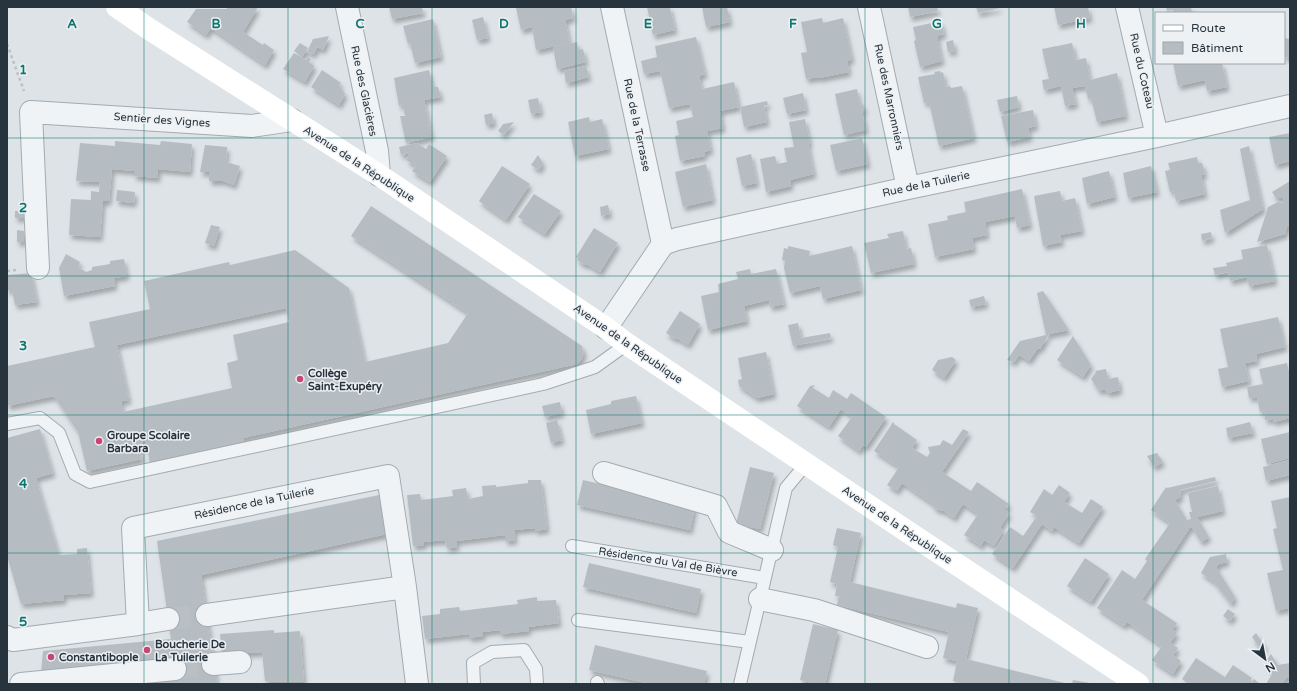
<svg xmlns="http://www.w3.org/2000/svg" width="1297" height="691" viewBox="0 0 1297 691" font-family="'Varela Round',sans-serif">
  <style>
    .building { fill: #b5bdc3; fill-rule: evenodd; filter: url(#shadow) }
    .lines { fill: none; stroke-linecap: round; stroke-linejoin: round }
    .street-tunnel { stroke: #b9c0c5; stroke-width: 22; stroke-dasharray: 22 11; stroke-linecap: butt }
    .lane-casing { stroke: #a3abb1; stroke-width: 14 }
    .street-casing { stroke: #a3abb1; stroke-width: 24 }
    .path { stroke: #bcc1c5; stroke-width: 2.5; stroke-dasharray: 3 3; stroke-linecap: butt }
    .lane { stroke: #f0f3f5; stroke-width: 12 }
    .street { stroke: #f0f3f5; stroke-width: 22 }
    .secondary { stroke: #fff; stroke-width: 22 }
    .grid { fill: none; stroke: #0f766e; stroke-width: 1; stroke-opacity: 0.55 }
    .poi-dot { fill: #c84674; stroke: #edf1f4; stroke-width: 1.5 }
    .labels { text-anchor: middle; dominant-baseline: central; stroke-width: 3; stroke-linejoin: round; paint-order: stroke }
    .street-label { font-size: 11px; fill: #27333d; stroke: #edf1f4 }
    .poi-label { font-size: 11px; font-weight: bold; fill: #27333d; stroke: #edf1f4; text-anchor: start }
    .grid-label { font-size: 13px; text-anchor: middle; font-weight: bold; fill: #0f766e; stroke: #edf1f4; stroke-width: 3; stroke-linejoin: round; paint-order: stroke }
  </style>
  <defs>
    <filter id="shadow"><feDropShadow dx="2.5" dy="4.5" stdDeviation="2" flood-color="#0004"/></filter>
  </defs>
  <rect width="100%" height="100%" fill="#dde3e7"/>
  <!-- building -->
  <path class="building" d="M227 7H248V9V7H258L243 32 263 45 264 43 274 50 265 65 211 28 206 35 187 22 196 9H227Z
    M389 7H422L423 13 392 19Z
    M518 7H571L573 18 565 20 570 43 536 50 532 27 521 30 516 8Z
    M647 7H670L675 30 653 35Z
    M702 7H727L730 22 706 27Z
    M908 7H937L938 11 910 17Z
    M976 7H1000V8L978 13Z
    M1054 7H1088L1090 18 1058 25Z
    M1166 7H1191L1192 13H1173V10L1167 11Z
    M483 17 488 38 477 40 472 20Z
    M822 18 823 23 843 18 852 59 847 61 849 72 819 78V77L806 79 801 53 807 52 801 22Z
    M433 19 441 57 415 63 410 43 408 44 403 26Z
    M941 21 944 34 937 36 942 61 920 67 914 41 916 40 913 27Z
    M329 36 323 50 317 47 314 54 307 52 313 39Z
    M696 37 705 74 699 76 702 89 734 82 739 107 720 111 723 128 707 131 711 150 704 152 705 156 680 161 675 136 679 135 676 121 693 117 690 104 669 108 660 71 644 74 641 61 657 57 655 46Z
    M1284 38 1290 39V58L1284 57Z
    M953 40 955 51 948 52 946 42Z
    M577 42 578 50 583 49 586 62 557 69 553 47Z
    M300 43 308 48 302 57 294 51Z
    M1072 43 1076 60 1086 58 1090 80 1117 73 1126 116 1097 122 1091 98 1088 99 1085 86 1072 88 1076 104 1065 106 1061 86 1044 90 1042 80 1049 79 1042 49Z
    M294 53 306 60 308 57 311 59 309 62 314 66 305 82 283 69Z
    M1173 63H1222L1227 87 1207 91 1205 80 1178 86Z
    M586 66 589 77 566 83 564 71Z
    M322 70 341 83 339 86 345 94 339 105 311 87Z
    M429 70 433 87H438L441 97 424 100 432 137 406 143 400 116H405L403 106V105L399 106 394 78Z
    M940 71 941 73 943 72 946 87 950 86 951 88 962 86 974 138 939 146 929 102 924 103 918 77 935 74 934 72Z
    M857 89 860 105 863 104 865 110 862 111 866 130 844 135 835 94Z
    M803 93 806 110 787 114 783 98Z
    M1017 96 1019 107 1000 112 997 100Z
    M538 98 541 112 531 114 528 100Z
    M767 101 768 105 764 106 767 122 744 127 740 107Z
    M1033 110 1036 126 1028 128 1030 137 1007 142 1001 116Z
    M492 113 494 123 486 125 484 115Z
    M589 117 590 122 602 119 609 149 575 156 568 122Z
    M805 119 810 143 808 144 814 174 790 180 791 186 766 192 760 159 775 156 777 164 787 162 784 148 794 147 789 122Z
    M514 122 504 135 498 131 503 124Z
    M1290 133V161L1275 165 1269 137Z
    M862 138 868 164 836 171 830 145Z
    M115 141 160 145 161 141 192 144 190 172 158 169V178L134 176V171L112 169 109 201H103L100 237 69 235 71 199 91 200V191L99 192 100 182 76 181 80 143 115 146Z
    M417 143 426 149 429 144 447 156 430 182 412 171 416 166 406 160 410 153 401 155 399 147Z
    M205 145 227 147 226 162 240 166 234 185 223 181H209V172H200Z
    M1249 146 1263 209 1225 233 1220 210 1250 200 1240 149Z
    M751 154 757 183 742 186 736 158Z
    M538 155 543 163 539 170 531 165Z
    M1197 157 1198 163H1202L1205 174 1201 175 1205 194 1176 201 1174 191 1170 192 1165 171 1170 170 1168 163Z
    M706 164 713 200 683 207 675 172Z
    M502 166 530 184 506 220 479 201Z
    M1151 166 1157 192 1128 198 1123 173Z
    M1109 171 1115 197 1087 204 1082 178Z
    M1290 181V193L1282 198H1276L1272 192Z
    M1022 189 1030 225 1017 228 1015 216 985 222 987 235 972 238 974 249 935 257 928 224 948 220 947 216 966 212 964 202Z
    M117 190 135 192 134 203 116 201Z
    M1060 191 1062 201 1075 198 1082 231 1060 235 1062 242 1043 246 1034 196Z
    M534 194 561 211 545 234 518 217Z
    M1290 194V227L1287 226 1285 234 1257 242 1268 207 1278 202 1283 203 1284 197Z
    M608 205 610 214 601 216 600 207Z
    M20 206H23L24 218H15V211H20Z
    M371 206 582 346 584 353 581 360 577 364 243 438 244 444 150 464 147 447 139 448 142 459 87 471 78 432 54 396 7 406V366L95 347 89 322 150 309 144 281 229 262 230 265 295 250 349 288 365 362 448 343 468 313 351 236ZM286 308 289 322 233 335 238 360 227 363 232 388 123 412 121 401 129 400 117 345Z
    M211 225 220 227 214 246 205 243Z
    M594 228 618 243 600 272 587 264 585 265 577 260 578 258 576 257Z
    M17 230 24 231V242H17Z
    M903 231 906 249 911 248 914 264 871 273 864 243 889 238 887 234Z
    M1211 232 1212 238 1202 241 1201 234Z
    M1267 245 1275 281 1249 286 1247 277 1230 281 1228 272 1215 275 1213 268 1227 266 1226 263 1243 259 1241 250Z
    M788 246 810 251 809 256 852 246 861 290 823 299 820 286 790 293 784 268 785 261 782 260 784 248 788 249Z
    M66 254 80 262 78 267 86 272 92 270V267L110 264V261L124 259 127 276 114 278 115 286 64 296 59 268Z
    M750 269 751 274 776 269 784 304 770 307 769 300 744 306 747 321 708 330 701 296 719 292 718 284 738 279 736 272Z
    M31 273 37 302 15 305 12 290H7V275Z
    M1043 291 1069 330 1049 334 1040 349 1038 348 1029 361 1019 355 1014 362 1007 360 1020 341 1046 335 1037 293Z
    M984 296 986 304 971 307 969 300Z
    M680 311 700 324 688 345 677 338 675 339 666 333Z
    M1278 317 1285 347 1256 354 1257 361 1245 363 1249 381 1222 387 1218 369 1228 367 1220 329Z
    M798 323 801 338 830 333 831 338 793 346 788 325Z
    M1073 336 1091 365 1083 377 1057 360Z
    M766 352 774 394 757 398 739 386 738 380 742 379 738 358Z
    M952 357 956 360 944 378 932 370 938 360Z
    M1287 363 1290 377V418L1273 422V419L1265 420 1264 411 1260 412 1257 397 1249 398 1247 387 1263 384 1259 369Z
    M1106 369 1108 379 1118 377 1120 390 1108 393 1105 389 1099 391 1091 379 1096 372 1095 371Z
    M815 385 813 388 829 398 833 390 847 399 851 393 886 417 866 447 863 445 859 451 838 436 852 417 841 409 829 427 797 406 810 386Z
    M636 396 642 423 591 434 586 410 611 404V401Z
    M560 402 562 413 545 417 542 406Z
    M557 420 562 440 551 443 546 423Z
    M893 422 894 423V424L917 440 912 448 927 457 930 453 928 447 940 445 943 440 952 445 963 429 969 432 942 472 971 491 977 482 1009 504 1004 510 1009 513 1000 528 1004 530 994 546 984 540 981 546 964 535 978 514 963 504 954 518 944 511 936 509 932 505 933 504 902 483 897 491 887 485 899 467 874 451Z
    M1250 422 1253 433 1228 438 1226 428Z
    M40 429 53 473 36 478 59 555 77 554V549L87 548 91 593 64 595V600L21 604 7 556V438Z
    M1290 432V458L1267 464 1261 439Z
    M1157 453 1163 462 1154 467 1147 456Z
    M1290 460V475L1266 481 1263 467Z
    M750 467 774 473 760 529 736 524Z
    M1215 477 1216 481 1180 490 1181 497 1175 500 1187 520 1191 519 1189 512H1192L1188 493 1218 486 1223 511 1197 517 1209 537 1201 542 1191 526 1142 600 1177 623 1172 630 1177 633 1170 643 1178 648 1173 655 1181 661 1173 674 1152 660 1162 646 1127 622 1124 626 1097 608 1122 570 1135 579 1147 561 1145 559 1170 523 1151 510 1166 487 1167 488 1180 485Z
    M528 480H541L547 529 535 531V528L514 530 515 540 505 541V535L456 541 457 547 447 548 445 540 424 542V545L413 546 407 495 420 494 421 500 453 496 452 490 466 488 468 499 483 496 482 486 496 485V487L528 483Z
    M583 480 695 506 690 530 577 505Z
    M1059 485 1070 493 1064 502 1082 513 1091 499 1103 507 1079 543 1054 527 1052 531 1042 524 1013 568 992 554 1010 527 1023 536 1037 516 1030 512 1044 489 1052 495Z
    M379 495 387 534 201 575 217 684H128L41 673 43 651 171 639 157 541Z
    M1290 497V615H1289L1288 608 1276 611 1267 573 1283 570 1273 529 1277 528 1271 501Z
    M837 528 861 533 850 582 956 608 957 603 978 608 966 659 1069 684H964L953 681 957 661 943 658 949 632 837 605 839 596H835L837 584 830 582 838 547 833 545Z
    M1226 554 1227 562 1219 564 1216 567 1235 597 1231 604 1214 582 1201 573 1210 557Z
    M1085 558 1109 574 1091 602 1067 586Z
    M589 563 701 589 696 613 583 587Z
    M537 597V601L556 600 559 623 528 627 529 631 500 634V630L483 632V636L469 638V634L425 639 422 616 440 614V609L459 607 460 611 518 604 517 600Z
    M1228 609 1235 614 1230 621 1223 616Z
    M813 624 838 630 825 684H816L800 680Z
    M274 630V633L300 631 304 682 265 681 262 652 222 655 220 634Z
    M1256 633 1265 646 1262 651 1252 637Z
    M595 645 707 671 704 684H650L589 670Z
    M1271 654 1278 665 1290 663V677L1286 678 1282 684H1266L1272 674 1265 662Z
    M1196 658 1225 677 1233 665 1252 678 1248 684H1189L1182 679Z
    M1254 679 1260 684H1251Z
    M1073 680 1090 683V684H1072Z"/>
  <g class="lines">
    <!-- street-tunnel -->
    <path class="street-tunnel" d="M168 619 207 615
      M175 669 213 664"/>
    <defs>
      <path id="lane" d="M7 424 40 418 59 433 75 474 90 482 543 384 595 367 627 344
        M572 546 765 578
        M578 620 750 642
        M597 682 598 684
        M474 684 473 663 492 652 524 650 536 669 537 684
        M740 684 786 488 806 464"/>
      <path id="street" d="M347 7 377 151 379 175
        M612 7 663 244
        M869 7 908 188
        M1127 7 1157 136
        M38 268 31 112 252 126 292 120
        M606 328 663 244 677 239 908 188 1157 136 1290 106
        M604 473 716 506 729 532 772 550
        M760 599 814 610 927 647
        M207 615 405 587
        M138 624 133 528 388 476 405 587 417 684
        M7 637 13 640 138 624 168 619
        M213 664 240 662
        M21 684 175 669"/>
    </defs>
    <!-- lane casing -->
    <use href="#lane" class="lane-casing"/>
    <!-- street casing -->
    <use href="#street" class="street-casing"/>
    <!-- path -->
    <path class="path" d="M7 44 24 91
      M7 271 16 270"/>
    <!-- lane -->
    <use href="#lane" class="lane"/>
    <!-- street -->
    <use href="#street" class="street"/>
    <!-- secondary -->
    <path class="secondary" d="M117 7 149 29 379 175 606 328 627 344 923 542 1138 684"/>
  </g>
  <!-- grid -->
  <path class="grid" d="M144 7V684M288 7V684M432 7V684M576 7V684M721 7V684M865 7V684M1009 7V684M1153 7V684M7 138H1290M7 276H1290M7 415H1290M7 553H1290"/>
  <!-- markers -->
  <g class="poi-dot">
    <circle cx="300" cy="379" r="4"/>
    <circle cx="99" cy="441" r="4"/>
    <circle cx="147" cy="650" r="4"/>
    <circle cx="51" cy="657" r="4"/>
  </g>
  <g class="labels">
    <!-- street labels -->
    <g class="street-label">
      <text transform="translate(1142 71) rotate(77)">Rue du Coteau</text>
      <text transform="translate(364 91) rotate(78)">Rue des Glacières</text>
      <text transform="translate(889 97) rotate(78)">Rue des Marronniers</text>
      <text transform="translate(162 120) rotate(4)">Sentier des Vignes</text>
      <text transform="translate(637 125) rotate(78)">Rue de la Terrasse</text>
      <text transform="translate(359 164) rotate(33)">Avenue de la République</text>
      <text transform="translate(926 184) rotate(-12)">Rue de la Tuilerie</text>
      <text transform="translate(628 344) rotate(35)">Avenue de la République</text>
      <text transform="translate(254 503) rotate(-12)">Résidence de la Tuilerie</text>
      <text transform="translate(897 525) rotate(34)">Avenue de la République</text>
      <text transform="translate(668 562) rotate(9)">Résidence du Val de Bièvre</text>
    </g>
    <!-- poi labels -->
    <g class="poi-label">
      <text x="308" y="373">Collège<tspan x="308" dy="13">Saint-Exupéry</tspan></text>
      <text x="107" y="435">Groupe Scolaire<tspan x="107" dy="13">Barbara</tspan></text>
      <text x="155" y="644">Boucherie De<tspan x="155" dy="13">La Tuilerie</tspan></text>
      <text x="59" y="657">Constantibople</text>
    </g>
  </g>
  <g class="grid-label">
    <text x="72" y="28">A</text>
    <text x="216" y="28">B</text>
    <text x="360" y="28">C</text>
    <text x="504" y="28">D</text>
    <text x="648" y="28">E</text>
    <text x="793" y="28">F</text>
    <text x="937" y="28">G</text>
    <text x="1081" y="28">H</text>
    <text x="23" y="74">1</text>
    <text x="23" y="212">2</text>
    <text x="23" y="350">3</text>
    <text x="23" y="488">4</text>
    <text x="23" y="626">5</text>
  </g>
  <!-- border -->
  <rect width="1297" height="691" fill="none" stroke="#27333d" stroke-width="16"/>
  <!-- legend -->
  <rect x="1155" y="12" width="130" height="52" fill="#edf1f4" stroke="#9ea5ab"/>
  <rect x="1163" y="25" width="20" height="6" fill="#ffffff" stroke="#9ea5ab"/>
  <text x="1191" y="32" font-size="12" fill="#27333d">Route</text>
  <rect x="1163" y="42" width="20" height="12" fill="#b5bdc3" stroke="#9ea5ab"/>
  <text x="1191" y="52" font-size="12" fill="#27333d">Bâtiment</text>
  <!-- north arrow -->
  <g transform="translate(1265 659) rotate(148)" stroke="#edf1f4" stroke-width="3" paint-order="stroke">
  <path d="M0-3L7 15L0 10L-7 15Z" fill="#27333d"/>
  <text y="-6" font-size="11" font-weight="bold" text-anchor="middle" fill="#27333d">N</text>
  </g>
</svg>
